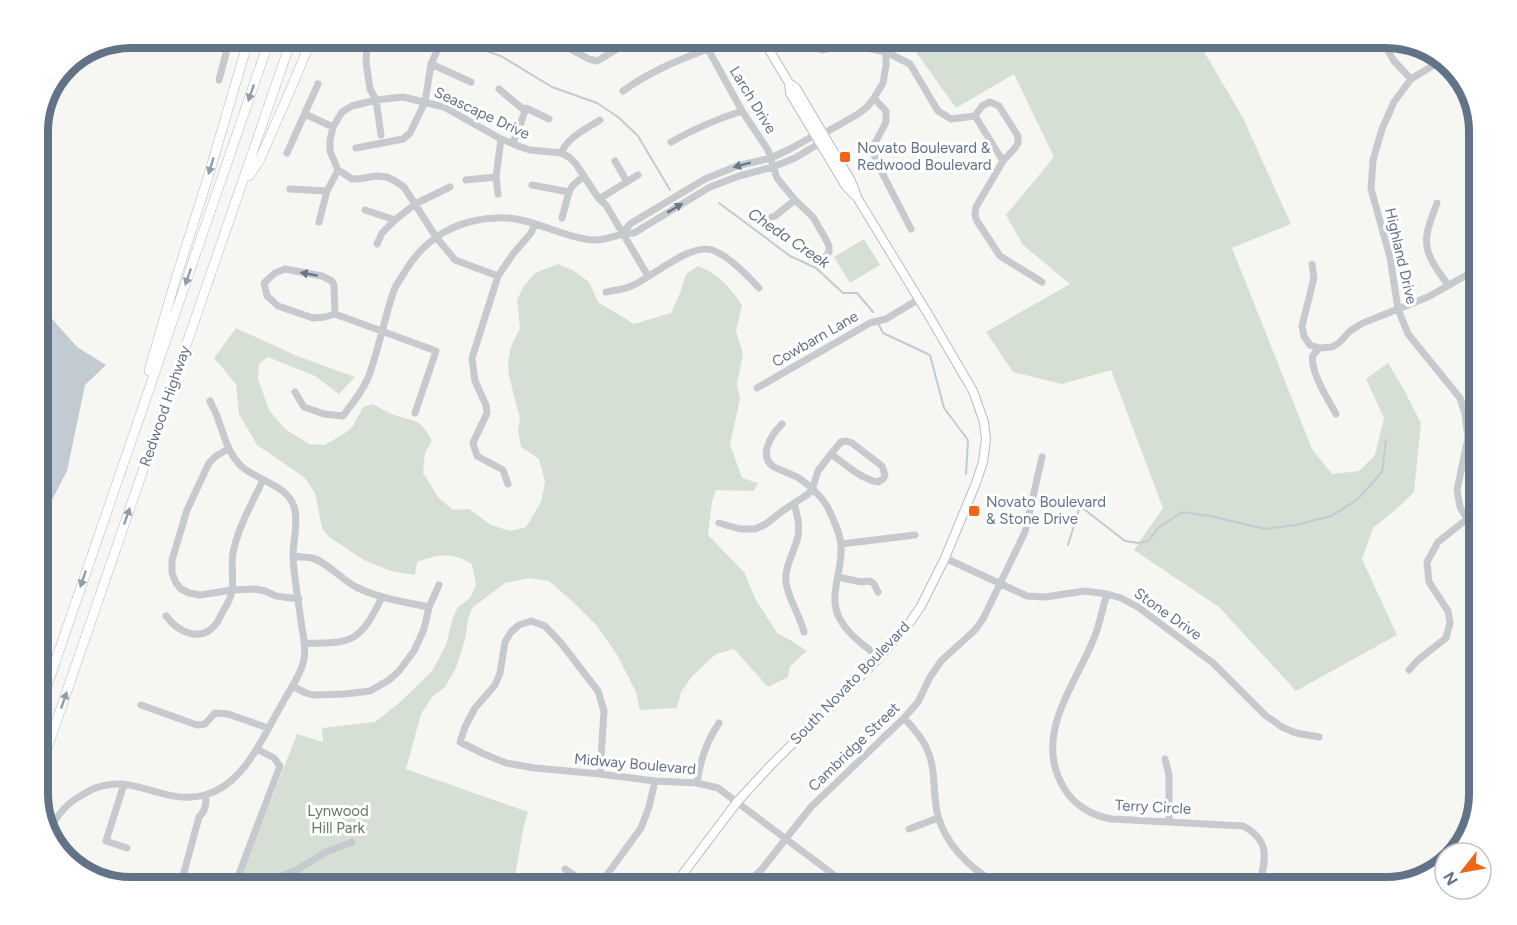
<svg xmlns="http://www.w3.org/2000/svg" width="1517" height="925" viewBox="0 0 1517 925" font-family="Figtree,sans-serif">
  <style>
    .green { fill: #d6dfd4 }
    .water { fill: #c2cbd2 }
    .lines { fill: none; stroke-linecap: round; stroke-linejoin: round }
    .stream { stroke: #c2cbd2; stroke-width: 2 }
    .major-casing { stroke: #b9bcc1; stroke-width: 10 }
    .highway-casing { stroke: #b8bbbf; stroke-width: 10 }
    .minor { stroke: #c6c9cd; stroke-width: 7 }
    .major { stroke: #fff; stroke-width: 8 }
    .highway { stroke: #fff; stroke-width: 9 }
    .oneway { fill: #929dab }
    .oneway2 { fill: #68778a }
    .poi-dot { fill: #f26518; stroke: #fff; stroke-width: 2 }
    .labels { text-anchor: middle; dominant-baseline: central; stroke-width: 6; stroke-linejoin: round; paint-order: stroke }
    .street-label { font-size: 15px; fill: #637387; stroke: #fff }
    .poi-label { font-size: 15px; fill: #637387; stroke: #fff; text-anchor: start }
    .park-label { font-size: 15px; fill: #657d62; stroke: #fff }
    .water-label { font-size: 16px; font-style: italic; fill: #5f7583; stroke: #fff }
    .rim { fill: none; stroke: #637387; stroke-width: 8 }
  </style>
  <rect width="100%" height="100%" fill="#f6f7f3"/>
  <!-- green -->
  <path class="green" d="M906 38H1196L1243 118 1291 224 1232 248 1312 449 1332 474 1359 471 1375 455 1384 418 1366 379 1388 363 1403 388 1421 423 1414 492 1401 505 1373 528 1362 559 1397 635 1296 691 1219 607 1134 550 1163 508 1111 370 1062 384 1013 372 986 332 1070 284 1023 245 1006 215 1054 157 1014 74 956 108Z
    M864 239 880 265 850 283 834 257Z
    M558 264 574 271 589 282 598 302 634 324 671 313 680 293 686 274 698 266C719 274 729 286 742 305L736 331 743 354 737 384 740 399 730 444 742 478 758 483 754 491 716 490 712 502 708 535 744 572 756 600 777 633 792 641 807 651 790 666 788 677 768 687 734 649 716 654 693 675 681 692 677 708 640 710 636 692 617 655 597 626 572 601 549 581 529 578 505 583 472 608 468 620 465 640 456 668 445 687 432 697 421 714 406 769 528 812 524 825 513 887H237L297 734 323 742 322 728 375 722 399 703 432 671 446 645 453 617 458 607 470 598 476 585 472 564C452 552 439 554 417 562L415 575 391 571 364 560 329 537 322 528 315 493 304 477 257 445 239 414 236 384 214 358 236 328 297 356 355 377 339 394 315 376 268 357 259 364 258 379 269 410 285 429 309 444 325 445 345 433 353 426 363 407 372 404C379 407 386 412 394 415 417 423 419 417 432 441L425 453 423 473 439 498 453 510 469 509 491 525 510 531 526 527 541 502 545 482 539 459 521 447 518 430 520 419 509 376 508 362 511 347 520 328 517 300 523 287 535 273Z"/>
  <!-- water -->
  <path class="water" d="M38 303 77 347 106 365 85 385 67 471 51 502 38 500V460L41 458V441L38 440V400L45 401 42 377H38Z"/>
  <g class="lines">
    <!-- stream -->
    <path class="stream" d="M456 38 469 45 501 56 552 87 597 103 618 117 638 136 670 190
      M719 203 790 256 816 268 843 293H857L873 312
      M879 325 883 333 930 355 944 408 968 440 966 474
      M1068 545 1080 506 1125 541 1138 543 1148 541 1159 527 1183 512 1210 516 1265 529 1296 525 1331 516 1357 500 1382 472 1386 440"/>
    <defs>
      <path id="major" d="M789 83 790 93 845 185 854 195
        M673 887 737 802 770 766 879 658 906 628 921 606 945 558 976 483 983 462 986 439 984 422 973 391 928 314 858 199 851 181 796 88 789 83 762 38"/>
      <path id="highway" d="M249 176 259 161 293 84 312 38
        M149 371 173 288 209 174 249 38
        M38 712 270 38
        M38 775 292 38"/>
    </defs>
    <!-- major casing -->
    <use href="#major" class="major-casing"/>
    <!-- highway casing -->
    <use href="#highway" class="highway-casing"/>
    <!-- minor -->
    <path class="minor" d="M372 38 367 48 366 62 370 89 376 100 381 135
      M549 38 589 59 597 61 636 38
      M804 38 811 46 822 50 834 47 857 46 886 52 910 64 938 111 951 119 975 116 1003 161 976 207 975 215 977 221 1000 256 1042 282
      M1380 38 1394 61 1411 79
      M1442 60 1411 79 1394 102 1382 129 1373 160 1371 189 1390 257 1398 309 1408 334 1460 398 1465 414 1468 438 1457 490 1460 507 1467 519 1479 529
      M431 64 471 82
      M219 80 230 38
      M499 89 525 111 517 134 512 143
      M623 91C649 72 678 60 708 49L742 111 768 150 777 178 795 200 813 217 825 238 829 246V252L821 263
      M874 98 886 111V122L874 145 875 159 911 229
      M525 111 526 108 549 119
      M305 114 333 127
      M975 116 982 106 990 102 999 106 1018 136V143L1015 148 1003 161
      M671 142C694 129 717 119 742 111
      M356 148 403 139 410 133 425 102 431 64 442 40
      M287 153 318 84
      M561 153C568 137 586 129 600 120
      M615 161 627 182
      M496 177 498 194
      M466 180 496 177 501 139
      M532 185 569 192 573 185 584 176
      M290 189 327 191
      M599 199 638 175
      M1437 203C1432 218 1423 235 1428 251 1431 263 1441 275 1448 285
      M365 210 395 220 415 204 450 187
      M562 218 569 192
      M758 221 775 216 795 200
      M319 222 327 191 338 170
      M623 233 630 224 705 179 737 166 771 158 790 149 815 135 823 134 858 114 867 107 874 98 883 83 886 66V52L893 38
      M377 244 382 233 395 220
      M1312 264 1314 278 1302 326 1304 336 1310 345 1319 348 1332 347 1339 343 1350 331 1363 323 1428 297 1465 276 1479 273
      M498 276 455 260 436 237 404 187 395 181 387 177 376 176 358 179H352L338 170 330 151V140L333 127 342 112 352 106 376 100 403 97 444 107 501 139 521 147 530 150 561 153 569 157 576 164 599 199 606 205 648 276
      M606 292C613 290 622 290 629 287 651 279 688 243 712 250 728 255 748 276 759 288
      M335 314 334 285 332 281 322 276 285 269 275 273 264 283 267 296 278 306 313 318 325 317 335 314 436 351 415 413
      M1319 348C1319 348 1314 355 1313 355 1309 370 1329 401 1336 414
      M757 388 870 323 886 319 919 299
      M295 392 304 407 324 414 343 416C352 404 362 392 368 378 379 349 384 319 394 290 397 283 402 277 406 270 426 237 458 219 497 218 528 216 555 234 585 239 606 243 615 233 634 233L710 187 739 176 773 167 795 158 820 143 821 139
      M782 424C772 434 757 456 774 467 783 472 795 474 803 481 812 488 823 498 828 508 833 519 841 534 841 547 843 571 827 597 840 619 848 635 866 646 879 658
      M846 441 852 443 882 466 885 475 883 479 878 482C861 479 845 464 831 454L841 442Z
      M228 449 216 456 209 463 187 510 172 560V573L176 583 181 589 189 593 200 595 232 590 255 589 265 591 276 596 299 599
      M508 484 503 470 477 456 473 443 487 413 486 405 475 381 472 358 498 276 513 254 531 233 535 224
      M794 503C797 515 800 524 798 536 795 551 784 567 786 582 788 599 800 615 804 632
      M719 523 740 529H755L766 524 781 512 808 494 812 490 818 471 831 454
      M841 544 915 535
      M293 556C300 557 306 557 312 558 327 562 341 579 356 587 378 598 404 602 429 607
      M945 558 1027 596 1045 597 1085 591 1107 594 1121 598 1138 607 1213 663 1265 715 1282 727 1296 733 1319 737
      M838 577 861 582 870 581 874 584 878 592
      M1107 594C1103 607 1100 621 1096 633 1078 683 1031 734 1064 788 1074 805 1092 816 1112 819L1243 826C1272 841 1265 861 1259 887
      M166 616C179 633 201 643 216 624 219 620 221 615 223 611 227 605 231 598 232 590 234 576 230 562 234 548 240 524 252 503 263 480
      M304 643C353 644 360 642 382 597
      M1409 670 1418 660 1446 638 1450 623 1448 611 1429 582 1427 562 1438 542 1467 519
      M292 686 306 693 313 695 345 694 370 691 389 680 399 671 414 651 424 629 429 607 439 585
      M141 705 197 725 205 724 215 713 228 714 268 728
      M904 718C912 727 921 736 926 747 937 768 932 794 938 816 947 848 974 871 1001 887
      M1165 759 1169 775V822
      M600 774 604 711 598 691 561 643 545 626 531 621 519 625 511 632 505 642 500 673 495 685 475 708 465 727 460 742 484 754 506 763 535 768 600 774 655 781 697 783 718 788 850 887
      M697 783C700 760 706 742 719 723
      M124 784 106 841 127 848
      M909 829 938 818
      M48 835C55 817 65 804 82 795 90 790 98 786 107 785 139 779 170 805 205 795 245 784 263 736 282 704 289 691 302 673 304 659 306 649 304 638 302 628 299 605 294 578 293 556 293 541 298 525 295 510 290 485 257 481 241 466 228 453 225 438 219 422 217 414 213 408 210 401
      M565 869 591 887
      M1394 876 1399 884
      M180 887 199 817C206 810 206 805 206 795
      M234 887 280 766 274 758 257 749
      M261 887 275 878 295 871 326 852 352 842
      M598 887 641 828 649 807 655 781
      M743 887 762 869 811 807 904 718 918 702 930 677 941 661 975 630 983 619 1025 532 1042 457"/>
    <!-- major -->
    <use href="#major" class="major"/>
    <!-- highway -->
    <use href="#highway" class="highway"/>
  </g>
  <!-- one-way arrows -->
  <defs><path id="oneway-solid" d="M-6-.8H1V-3.2L6.5 0L1 3.2V.8H-6Z" transform="scale(1.5)"/></defs>
  <g class="oneway">
    <use href="#oneway-solid" transform="translate(251 93) rotate(109)"/>
    <use href="#oneway-solid" transform="translate(211 166) rotate(107)"/>
    <use href="#oneway-solid" transform="translate(188 277) rotate(109)"/>
    <use href="#oneway-solid" transform="translate(127 516) rotate(-71)"/>
    <use href="#oneway-solid" transform="translate(83 579) rotate(109)"/>
    <use href="#oneway-solid" transform="translate(64 700) rotate(-71)"/>
  </g>
  <g class="oneway2">
    <use href="#oneway-solid" transform="translate(742 165) rotate(165)"/>
    <use href="#oneway-solid" transform="translate(675 208) rotate(-31)"/>
    <use href="#oneway-solid" transform="translate(309 274) rotate(-170)"/>
  </g>
  <!-- markers -->
  <g class="poi-dot">
    <rect x="839" y="151" width="12" height="12" rx="3"/>
    <rect x="968" y="505" width="12" height="12" rx="3"/>
  </g>
  <g class="labels">
    <!-- street labels -->
    <g class="street-label">
      <text transform="translate(753 100) rotate(59)">Larch Drive</text>
      <text transform="translate(482 113) rotate(25)">Seascape Drive</text>
      <text transform="translate(1401 256) rotate(77)">Highland Drive</text>
      <text transform="translate(815 339) rotate(-30)">Cowbarn Lane</text>
      <text transform="translate(165 406) rotate(-71)">Redwood Highway</text>
      <text transform="translate(1168 614) rotate(35)">Stone Drive</text>
      <text transform="translate(850 683) rotate(-46)">South Novato Boulevard</text>
      <text transform="translate(854 747) rotate(-44)">Cambridge Street</text>
      <text transform="translate(635 764) rotate(5)">Midway Boulevard</text>
      <text transform="translate(1153 807) rotate(3)">Terry Circle</text>
    </g>
    <!-- poi labels -->
    <g class="poi-label">
      <text x="857" y="148">Novato Boulevard &amp;<tspan x="857" dy="17">Redwood Boulevard</tspan></text>
      <text x="986" y="502">Novato Boulevard<tspan x="986" dy="17">&amp; Stone Drive</tspan></text>
    </g>
    <!-- park labels -->
    <g class="park-label">
      <text x="338" y="811">Lynwood<tspan x="338" dy="17">Hill Park</tspan></text>
    </g>
    <!-- water labels -->
    <g class="water-label">
      <text transform="translate(789 238) rotate(34)">Cheda Creek</text>
    </g>
  </g>
  <!-- crop -->
  <path d="M0 0H1517V925H0ZM131 48H1386A83 83 0 0 1 1469 131V794A83 83 0 0 1 1386 877H131A83 83 0 0 1 48 794V131A83 83 0 0 1 131 48Z" fill="#fff" fill-rule="evenodd"/>
  <path class="rim" d="M131 48H1386A83 83 0 0 1 1469 131V794A83 83 0 0 1 1386 877H131A83 83 0 0 1 48 794V131A83 83 0 0 1 131 48Z"/>
  <!-- north arrow -->
  <g transform="translate(1463 871) rotate(239)"><circle r="28" fill="#ffffff" stroke="#c1c7cf" stroke-width="1.5"/>
  <path d="M0-4.5L10 22L0 15L-10 22Z" fill="#f26518"/>
  <text y="-9" font-size="16" font-weight="bold" text-anchor="middle" fill="#637387">N</text>
  </g>
</svg>
